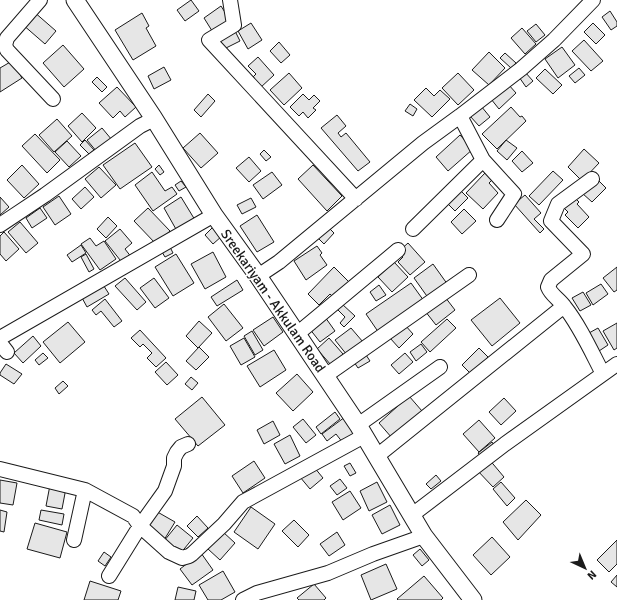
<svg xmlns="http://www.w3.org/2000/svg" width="617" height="600" viewBox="0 0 617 600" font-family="Signika,sans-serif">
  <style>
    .building { fill: #e6e6e6; stroke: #1a1a1a }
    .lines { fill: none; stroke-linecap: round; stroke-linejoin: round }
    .minor-casing { stroke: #1a1a1a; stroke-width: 16 }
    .major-casing { stroke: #1a1a1a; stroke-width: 19 }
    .minor { stroke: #fff; stroke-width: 14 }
    .major { stroke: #fff; stroke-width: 17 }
    .labels { text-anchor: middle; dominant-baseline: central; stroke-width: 3; stroke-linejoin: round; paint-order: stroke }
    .street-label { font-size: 14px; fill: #1a1a1a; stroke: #fff }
  </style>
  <rect width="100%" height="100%" fill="#fff"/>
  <!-- building -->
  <path class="building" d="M191 0 199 11 185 21 177 10Z
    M221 6 231 22 214 34 204 18Z
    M33 11 56 31 45 44 22 24Z
    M610 11 617 22V26L611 30 602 17Z
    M142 13 149 26 146 28 156 46 133 60 115 30Z
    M251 23 262 40 248 49 238 31Z
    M593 23 605 35 596 44 584 32Z
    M536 24 545 35 536 42 527 31Z
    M522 28 536 44 525 54 511 38Z
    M234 29 240 41 224 49 218 36Z
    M584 40 603 61 591 71 572 51Z
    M279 42 290 55 281 63 270 51Z
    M63 45 84 69 64 87 43 63Z
    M562 47 575 65 558 78 545 59Z
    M489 52 505 68 489 85 472 70Z
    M505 53 516 63 511 68 500 58Z
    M258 57 274 75 260 88 251 79 256 74 248 66Z
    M12 61 22 78 0 92V68Z
    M164 67 171 80 154 89 148 76Z
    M579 68 585 75 575 83 569 76Z
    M545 69 562 85 553 94 536 78Z
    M525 72 533 81 526 87 519 77Z
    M289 73 302 88 284 105 270 90Z
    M458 73 474 90 458 105 442 88Z
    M97 77 107 87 102 92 92 82Z
    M508 84 516 93 499 109 491 99Z
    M117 87 136 107 125 117 120 111 113 118 99 103Z
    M426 88 434 96 440 90 450 99 432 117 414 100Z
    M208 94 215 101 201 117 194 110Z
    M303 94 309 100 314 95 320 101 313 108 316 110 308 118 303 112 299 116 290 107Z
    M410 104 417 109 413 116 405 111Z
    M481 106 490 117 479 126 470 116Z
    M511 107 520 117 522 116 526 121 497 149 482 134Z
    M82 113 96 128 82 142 68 126Z
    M337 115 346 126 338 133 341 137 346 133 370 162 358 171 321 128Z
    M57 119 72 136 54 152 39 135Z
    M102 128 112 140 97 152 87 140Z
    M200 133 218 153 201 168 183 148Z
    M35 134 60 160 47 173 22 146Z
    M460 135 473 149 448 171 436 157Z
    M85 140 94 150 89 154 80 145Z
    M506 140 517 148 507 160 497 151Z
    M67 141 81 156 69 167 55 152Z
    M135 143 152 167 120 189 103 165Z
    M584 149 599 163 582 181 568 167Z
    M264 150 271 157 266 161 260 154Z
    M522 151 533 163 522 172 512 161Z
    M249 157 261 171 249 182 236 168Z
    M22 165 39 184 24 198 7 180Z
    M159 165 164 172 160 175 155 169Z
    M313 165 342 196 327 211 298 179Z
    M99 167 116 185 101 198 85 179Z
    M553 171 563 180 539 205 529 196Z
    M152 172 165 191 172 187 177 194 153 211 135 185Z
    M272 172 282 185 263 199 253 185Z
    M485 173 492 180 489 183 498 193 483 209 466 193Z
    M596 178 606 188 592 202 582 193Z
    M181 181 186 187 179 191 175 185Z
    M85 187 94 197 81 209 72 199Z
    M457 187 468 198 455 211 444 200Z
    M525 195 541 213 534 219 544 229 540 233 514 204Z
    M59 196 71 214 55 225 43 207Z
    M0 197 9 207 0 215Z
    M181 197 195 220 177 231 164 208Z
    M574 197 579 202 577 204 589 217 578 228 565 215 568 212 564 208Z
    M251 198 256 207 242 214 237 205Z
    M40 208 47 218 32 228 26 218Z
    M148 208 170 231 156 244 134 221Z
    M464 209 476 221 462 234 451 222Z
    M257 215 274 242 257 252 240 226Z
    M108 217 117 226 106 238 97 229Z
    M20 222 38 243 26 253 8 232Z
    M213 227 222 236 213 244 205 235Z
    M328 227 334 233 324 244 318 238Z
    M120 229 132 243 125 249 132 258 124 265 105 241Z
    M4 232 19 249 6 261 0 254V236Z
    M90 238 96 246 104 241 116 259 100 270 81 244Z
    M408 243 425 262 410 275 398 262 403 257 398 252Z
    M81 245 86 253 72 262 67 255Z
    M317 246 322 253 320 255 327 265 306 280 294 261Z
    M170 247 173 253 165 257 162 252Z
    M213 252 226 277 205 289 191 264Z
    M86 254 94 269 89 272 81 257Z
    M176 254 194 283 173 296 155 267Z
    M394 262 408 277 392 292 378 277Z
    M433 264 448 285 429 299 414 278Z
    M334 267 349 282 334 298 330 294 319 305 308 294Z
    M617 267V290L614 292 603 278Z
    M125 278 146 302 137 310 115 286Z
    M154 278 169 298 155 308 140 288Z
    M237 280 243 290 217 306 211 297Z
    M102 283 109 294 87 307 81 296Z
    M411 283 424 301 379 333 366 314Z
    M601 284 608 294 593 305 586 293Z
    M379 285 386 295 376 301 370 292Z
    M583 292 591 305 580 311 572 298Z
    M445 297 455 310 436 325 425 311Z
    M500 298 520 323 492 346 471 320Z
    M105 299 122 321 114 327 101 311 96 315 92 310Z
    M224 304 243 328 226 341 208 317Z
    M342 304 355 316 344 327 340 323 345 317 337 309Z
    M273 317 283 332 264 346 253 330Z
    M325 317 335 331 320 342 309 328Z
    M447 319 456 328 430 352 421 342Z
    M199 321 212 333 198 348 186 336Z
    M68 322 85 342 60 363 43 342Z
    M617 323V348L614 350 603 331Z
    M405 325 413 334 399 348 390 338Z
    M351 328 363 342 347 355 335 340Z
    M598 328 608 345 599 351 589 333Z
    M140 330 166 358 156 367 147 358 152 353 143 344 140 347 131 338Z
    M252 331 263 350 255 355 244 336Z
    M33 336 41 346 23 363 14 353Z
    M244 338 255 357 241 365 230 346Z
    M329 338 343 354 331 365 317 349Z
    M421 344 427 352 416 361 410 352Z
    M199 347 209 357 196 370 186 361Z
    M479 348 488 357 471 374 462 365Z
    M274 350 286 370 260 387 247 366Z
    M364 352 370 361 358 368 352 359Z
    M43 353 48 358 39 365 35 360Z
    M405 353 413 362 399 374 391 365Z
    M166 362 178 375 167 385 155 372Z
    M6 364 22 374 14 384 0 375V373Z
    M297 374 313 392 293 411 276 393Z
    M191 377 198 383 192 390 185 384Z
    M63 381 68 386 59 394 55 388Z
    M409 396 422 411 392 438 379 423Z
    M202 397 225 425 198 446 175 419Z
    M504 398 516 411 501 425 489 412Z
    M335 412 340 419 321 434 316 427Z
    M345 417 357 433 343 443 336 434 327 441 322 434Z
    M303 419 316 435 306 443 293 427Z
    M479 420 495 438 479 452 463 434Z
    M273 421 280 435 264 444 257 430Z
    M290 435 300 456 285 464 274 444Z
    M492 442 496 448 482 458 478 453Z
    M488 458 504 477 493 487 476 469Z
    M254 461 265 478 243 493 232 476Z
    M350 463 356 473 350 476 344 466Z
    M314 467 323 478 310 489 300 477Z
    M436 475 441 481 431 489 426 484Z
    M340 479 347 488 337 495 330 486Z
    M0 480 17 483 13 505 0 503Z
    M377 482 387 502 369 511 360 491Z
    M501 482 515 498 507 506 493 489Z
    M50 485 66 488 62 509 46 506Z
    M350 491 361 508 343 520 332 502Z
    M526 500 541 515 518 540 503 522Z
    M390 505 400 525 382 534 372 515Z
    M251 507 275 524 258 549 234 532Z
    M0 510 7 512 4 532 0 531Z
    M41 510 64 514 62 525 39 520Z
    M154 510 175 522 164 540 143 527Z
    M197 516 208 528 198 537 187 526Z
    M294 520 309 535 298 547 282 531Z
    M35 523 67 532 60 558 27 549Z
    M177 525 193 538 180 554 164 541Z
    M223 532 235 543 220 560 208 549Z
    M337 532 345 545 329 556 320 544Z
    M492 537 510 557 491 575 473 555Z
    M617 540V564L609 572 597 560Z
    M420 549 429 560 422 566 413 555Z
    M104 552 111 557 105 566 98 561Z
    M201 553 213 570 192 585 180 569Z
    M386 564 397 589 371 600 361 575Z
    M223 571 235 592 221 600H208L199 585Z
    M617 575V587L611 582Z
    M424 576 443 598 441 600H398L397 599Z
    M90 581 121 591 118 600H84Z
    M314 584 326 598 324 600H299L297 598Z
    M178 587 196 591 194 600H175Z"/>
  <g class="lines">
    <defs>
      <path id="minor" d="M40 0 7 38 5 45 7 50 53 99
        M230 0 234 25 209 40 356 199
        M460 116 483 160 514 194 497 220
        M592 179 558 204 551 221 583 254 551 280 548 287C551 295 559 299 564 306 580 326 591 351 603 374
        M0 225 45 195 140 126 154 119
        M413 229 483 160
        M258 276 279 262 423 143 460 116 521 69 554 40 593 0
        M297 334 398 250
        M0 338 214 215
        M0 343 7 352
        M325 376 469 275
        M358 425 440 367
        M377 456 564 306
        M0 469 85 490 133 516 140 526 169 552 182 558 189 556 192 554 224 524 243 502 364 436
        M412 515 505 444 617 364
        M74 540 85 490
        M109 576 140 526 165 491 174 466V458L177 452 181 447 188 444
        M243 600 257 593 328 573 373 554 424 536"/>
      <path id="major" d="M75 0 153 117 214 215 258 276 358 425 424 536 473 600"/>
    </defs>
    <!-- minor casing -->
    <use href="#minor" class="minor-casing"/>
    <!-- major casing -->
    <use href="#major" class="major-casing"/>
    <!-- minor -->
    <use href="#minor" class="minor"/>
    <!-- major -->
    <use href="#major" class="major"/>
  </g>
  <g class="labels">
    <!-- street labels -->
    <g class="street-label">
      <text transform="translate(273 301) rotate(55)">Sreekariyam - Akkulam Road</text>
    </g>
  </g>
  <!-- north arrow -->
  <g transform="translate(585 568) rotate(136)" stroke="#ffffff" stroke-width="3" paint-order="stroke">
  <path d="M0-3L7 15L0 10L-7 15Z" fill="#1a1a1a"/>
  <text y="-6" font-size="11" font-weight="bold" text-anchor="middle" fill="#1a1a1a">N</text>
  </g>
</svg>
